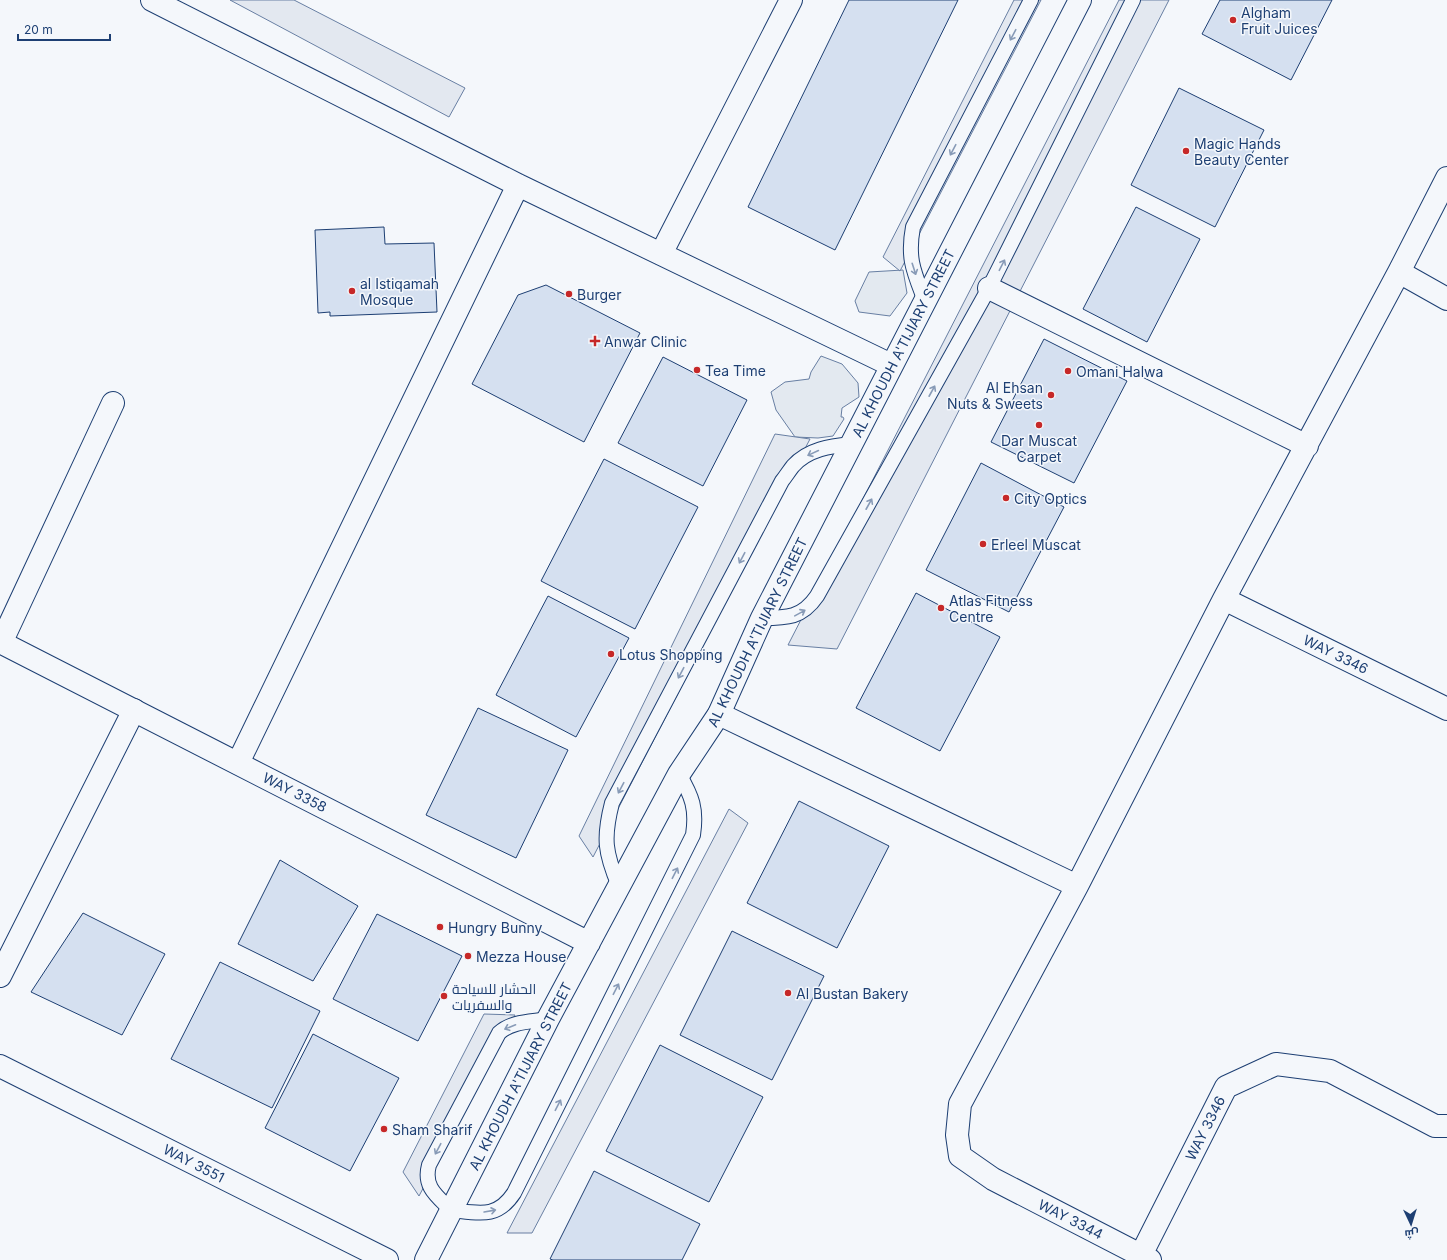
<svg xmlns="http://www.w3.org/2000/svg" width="1447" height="1260" viewBox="0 0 1447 1260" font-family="Inter,Cairo,sans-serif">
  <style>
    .green { fill: #e3e9f0; stroke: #687fa3 }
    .parking { fill: #e3e8f0; stroke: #687fa3 }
    .building { fill: #d5e0f0; stroke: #1d3f73 }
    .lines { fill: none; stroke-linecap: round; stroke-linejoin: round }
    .service-casing { stroke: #1d3f73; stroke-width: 16 }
    .minor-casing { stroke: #1d3f73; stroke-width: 24 }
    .tertiary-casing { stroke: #1d3f73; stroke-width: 24 }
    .service { stroke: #f4f7fb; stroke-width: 14 }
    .minor { stroke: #f4f7fb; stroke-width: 22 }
    .tertiary { stroke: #f4f7fb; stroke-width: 22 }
    .oneway { stroke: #889bb7 }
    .poi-dot { fill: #c62828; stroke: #f4f7fb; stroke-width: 1.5 }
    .labels { text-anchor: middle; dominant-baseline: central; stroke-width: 3; stroke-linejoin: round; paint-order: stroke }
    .poi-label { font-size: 14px; fill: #1d3f73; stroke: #f4f7fb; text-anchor: start }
    .street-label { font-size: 14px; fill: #1d3f73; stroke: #f4f7fb }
  </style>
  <rect width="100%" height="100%" fill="#f4f7fb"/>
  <!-- green -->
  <path class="green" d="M903 270 907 293 890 316 859 312 855 301 869 272Z
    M821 356 842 364 858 383 859 397 842 408 841 417H843L844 419 833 436 818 438 795 437 776 410 771 392 785 382 809 379 811 372Z"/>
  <!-- parking -->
  <path class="parking" d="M230 0H294L465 88 449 117Z
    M1014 0H1041L900 271 883 257Z
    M1119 0H1169L837 649 788 645Z
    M775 434 810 439 593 857 579 836Z
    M729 809 748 823 532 1233H507Z
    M484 1014 515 1015 419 1196 403 1172Z"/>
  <!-- building -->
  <path class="building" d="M849 0H958L835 250 748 207Z
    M1220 0H1332L1291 80 1202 34Z
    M1179 88 1264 130 1215 227 1131 185Z
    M1136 207 1200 239 1147 342 1083 309Z
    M384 227 385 244 434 243 437 312 330 316V312L318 313 315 230Z
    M546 285 640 333 584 442 472 384 518 295Z
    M1044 339 1127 381 1074 483 991 442Z
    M663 357 747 400 703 486 618 443Z
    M604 459 698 507 635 629 541 581Z
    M981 463 1064 507 1009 612 926 570Z
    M916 593 1000 637 940 751 856 708Z
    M548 596 629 638 576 737 496 695Z
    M478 708 568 750 516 858 426 815Z
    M799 801 889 846 837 948 747 903Z
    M280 860 358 906 313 981 238 944Z
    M83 913 165 954 122 1035 31 992Z
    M377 914 462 956 418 1041 333 999Z
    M732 931 824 976 772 1080 680 1035Z
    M220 962 320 1011 272 1108 171 1059Z
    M313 1034 399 1078 350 1171 265 1128Z
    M660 1045 763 1097 709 1202 606 1151Z
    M594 1171 700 1224 682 1260H553L550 1259Z"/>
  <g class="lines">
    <defs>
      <path id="service" d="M925 301C914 272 907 259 913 227L1031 0
        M762 618C787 618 802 618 817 596L989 288 1133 0
        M619 886C605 853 603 838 612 803L782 481C786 476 789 471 793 466 808 449 831 446 851 444
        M548 1019C531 1022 512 1021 499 1033L429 1165C423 1187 437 1196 451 1210 479 1213 497 1219 514 1193L693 835C697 809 692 796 679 774"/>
      <path id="minor" d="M152 0 518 185 891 365
        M661 254 791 0
        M1399 272 1447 299
        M989 288 1307 446
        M1224 599 1447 709
        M1 643 113 403
        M719 714 1077 886
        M238 763 518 185
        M0 976 134 710
        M1141 1255 1226 1087 1276 1064 1330 1071 1435 1126H1447
        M1150 1260 993 1179 960 1156 957 1135 960 1104 1077 886 1224 599 1399 272 1447 178"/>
      <path id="tertiary" d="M0 642 589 943
        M0 1066 387 1260
        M426 1260 548 1019 679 774 719 714 762 618 1080 0"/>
    </defs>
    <!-- service casing -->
    <use href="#service" class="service-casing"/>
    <!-- minor casing -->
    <use href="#minor" class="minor-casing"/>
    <!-- tertiary casing -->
    <use href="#tertiary" class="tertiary-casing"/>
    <!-- service -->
    <use href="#service" class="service"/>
    <!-- minor -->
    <use href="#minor" class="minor"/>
    <!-- tertiary -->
    <use href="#tertiary" class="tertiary"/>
  </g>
  <!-- one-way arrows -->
  <defs><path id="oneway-shaft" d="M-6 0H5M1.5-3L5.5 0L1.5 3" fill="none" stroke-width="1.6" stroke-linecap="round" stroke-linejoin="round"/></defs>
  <g class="oneway">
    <use href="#oneway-shaft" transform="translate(1013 35) rotate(118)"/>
    <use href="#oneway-shaft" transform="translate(953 150) rotate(118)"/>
    <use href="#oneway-shaft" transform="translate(1002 265) rotate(-63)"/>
    <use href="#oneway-shaft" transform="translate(914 269) rotate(72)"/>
    <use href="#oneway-shaft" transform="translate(932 391) rotate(-61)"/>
    <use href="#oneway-shaft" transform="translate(813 453) rotate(155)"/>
    <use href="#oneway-shaft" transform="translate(869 504) rotate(-61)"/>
    <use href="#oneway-shaft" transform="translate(742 558) rotate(118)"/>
    <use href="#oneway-shaft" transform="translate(800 613) rotate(-29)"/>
    <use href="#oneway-shaft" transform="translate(681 673) rotate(118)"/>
    <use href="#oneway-shaft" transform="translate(621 788) rotate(118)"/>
    <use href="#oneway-shaft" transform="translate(675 873) rotate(-63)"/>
    <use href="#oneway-shaft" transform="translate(616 989) rotate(-63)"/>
    <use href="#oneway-shaft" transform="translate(510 1027) rotate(158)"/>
    <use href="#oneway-shaft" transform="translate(558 1105) rotate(-63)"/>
    <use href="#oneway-shaft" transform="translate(438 1149) rotate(118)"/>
    <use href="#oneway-shaft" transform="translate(490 1211) rotate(-10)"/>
  </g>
  <!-- markers -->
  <g class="poi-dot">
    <circle cx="1233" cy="20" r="4"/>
    <circle cx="1186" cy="151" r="4"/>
    <circle cx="352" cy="291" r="4"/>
    <circle cx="569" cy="294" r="4"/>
    <path d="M593 335h4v4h4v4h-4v4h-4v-4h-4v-4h4z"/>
    <circle cx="697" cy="370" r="4"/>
    <circle cx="1068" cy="371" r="4"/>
    <circle cx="1051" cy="395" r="4"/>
    <circle cx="1039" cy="425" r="4"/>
    <circle cx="1006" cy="498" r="4"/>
    <circle cx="983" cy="544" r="4"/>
    <circle cx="941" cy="608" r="4"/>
    <circle cx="611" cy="654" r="4"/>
    <circle cx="440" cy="927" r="4"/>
    <circle cx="468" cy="956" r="4"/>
    <circle cx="788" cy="993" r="4"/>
    <circle cx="444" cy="996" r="4"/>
    <circle cx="384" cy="1129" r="4"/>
  </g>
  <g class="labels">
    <!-- poi labels -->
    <g class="poi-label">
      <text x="1241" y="12">Algham<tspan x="1241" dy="16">Fruit Juices</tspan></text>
      <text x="1194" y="143">Magic Hands<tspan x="1194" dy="16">Beauty Center</tspan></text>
      <text x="360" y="283">al Istiqamah<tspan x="360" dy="16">Mosque</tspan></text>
      <text x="577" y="294">Burger</text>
      <text x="604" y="341">Anwar Clinic</text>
      <text x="705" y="370">Tea Time</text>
      <text x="1076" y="371">Omani Halwa</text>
      <text x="1043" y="387" text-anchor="end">Al Ehsan<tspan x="1043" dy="16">Nuts &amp; Sweets</tspan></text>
      <text x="1039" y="440" text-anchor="middle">Dar Muscat<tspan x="1039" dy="16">Carpet</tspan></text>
      <text x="1014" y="498">City Optics</text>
      <text x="991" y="544">Erleel Muscat</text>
      <text x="949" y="600">Atlas Fitness<tspan x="949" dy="16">Centre</tspan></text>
      <text x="619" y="654">Lotus Shopping</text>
      <text x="448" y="927">Hungry Bunny</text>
      <text x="476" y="956">Mezza House</text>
      <text x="452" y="988">الحشار للسياحة<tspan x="452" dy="16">والسفريات</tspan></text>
      <text x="796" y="993">Al Bustan Bakery</text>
      <text x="392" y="1129">Sham Sharif</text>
    </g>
    <!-- street labels -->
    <g class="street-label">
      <text transform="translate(903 343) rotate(-63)">AL KHOUDH A'TIJIARY STREET</text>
      <text transform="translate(757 632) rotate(-64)">AL KHOUDH A'TIJIARY STREET</text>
      <text transform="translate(1336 654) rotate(26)">WAY 3346</text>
      <text transform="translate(295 792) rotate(27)">WAY 3358</text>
      <text transform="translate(520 1076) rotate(-63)">AL KHOUDH A'TIJIARY STREET</text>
      <text transform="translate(1205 1128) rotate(-63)">WAY 3346</text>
      <text transform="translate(194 1163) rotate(27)">WAY 3551</text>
      <text transform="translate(1071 1219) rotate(27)">WAY 3344</text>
    </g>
  </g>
  <!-- north arrow -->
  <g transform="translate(1411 1224) rotate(176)" stroke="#f4f7fb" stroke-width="3" paint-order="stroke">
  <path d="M0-3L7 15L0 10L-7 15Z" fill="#1d3f73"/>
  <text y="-6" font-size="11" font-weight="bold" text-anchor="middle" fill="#1d3f73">ش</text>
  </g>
  <!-- scale -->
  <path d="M18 34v6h92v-6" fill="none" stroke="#1d3f73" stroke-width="2"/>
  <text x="24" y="34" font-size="12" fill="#1d3f73" stroke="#f4f7fb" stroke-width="3" paint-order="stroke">20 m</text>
</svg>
